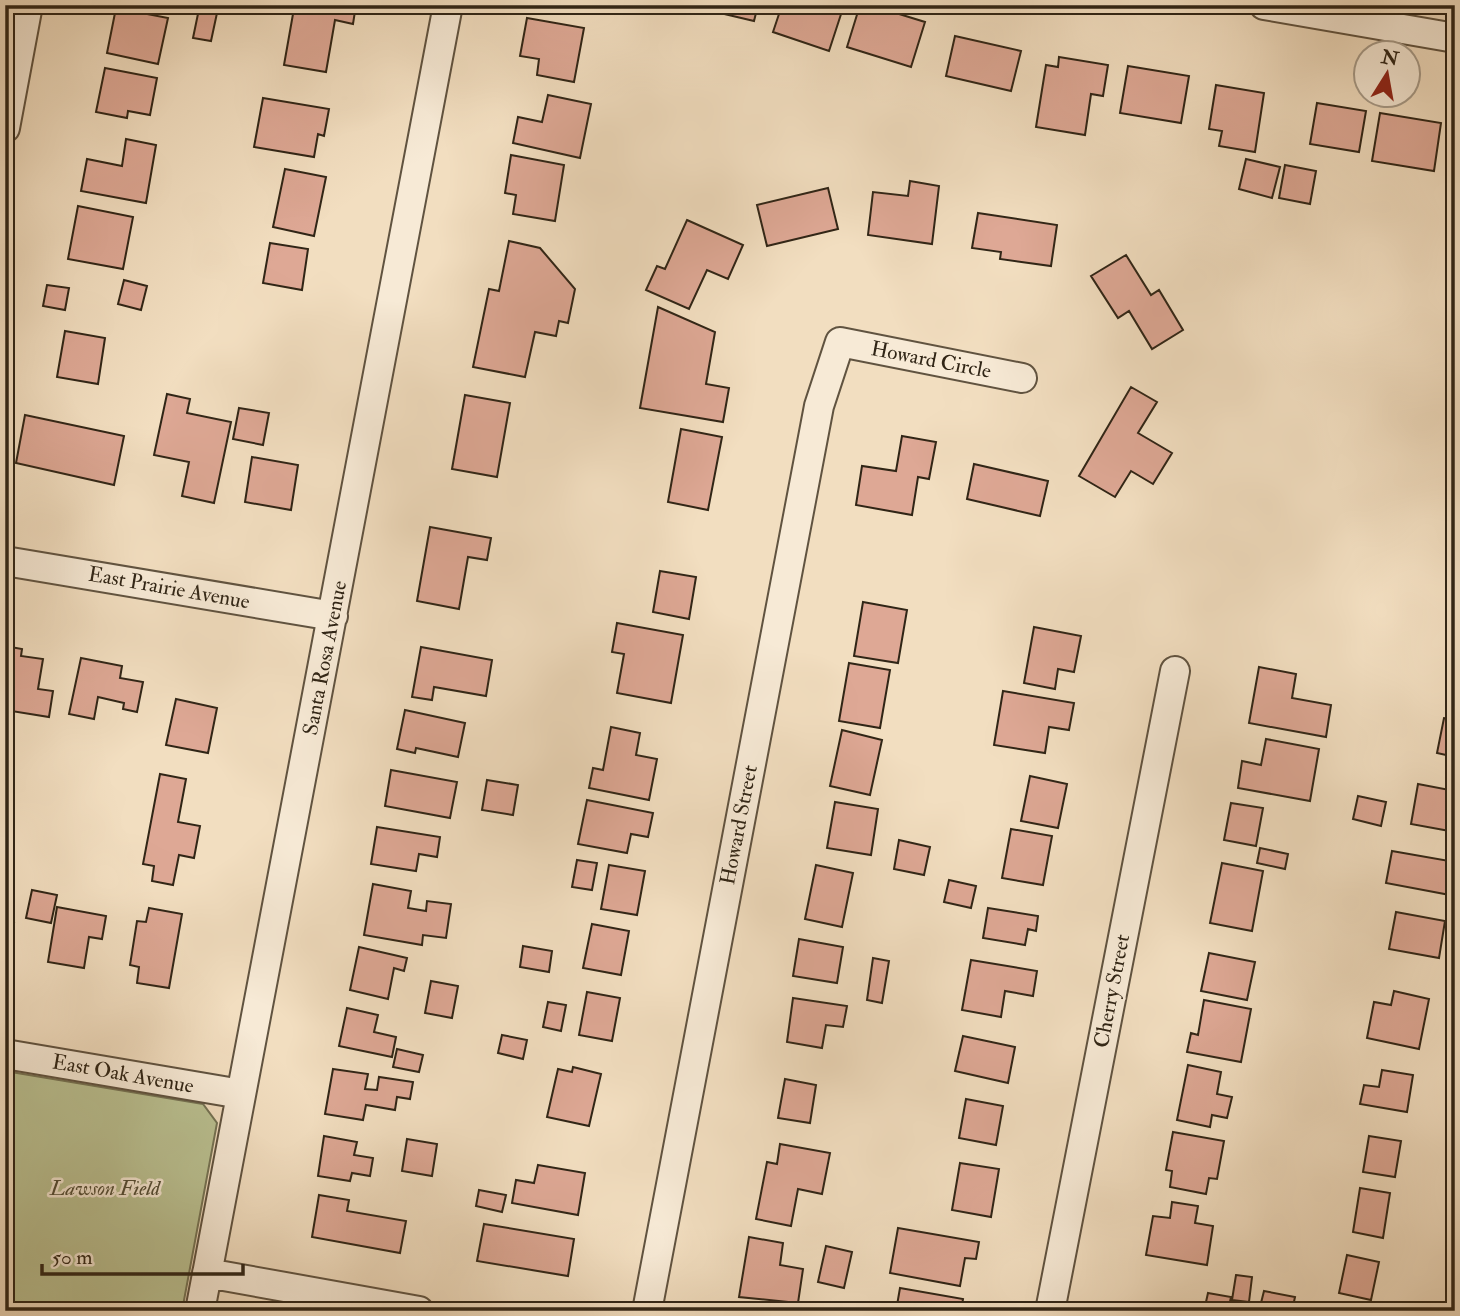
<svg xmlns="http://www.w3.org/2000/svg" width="1460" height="1316" viewBox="0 0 1460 1316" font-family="'IM FELL Double Pica',serif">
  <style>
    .green { fill: #bac192; stroke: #757354; stroke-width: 2 }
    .building { fill: #dea895; stroke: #302516; stroke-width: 2 }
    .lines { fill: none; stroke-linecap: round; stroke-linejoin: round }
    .minor-casing { stroke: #605340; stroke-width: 32 }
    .minor { stroke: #f7ead6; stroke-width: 28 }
    .labels { text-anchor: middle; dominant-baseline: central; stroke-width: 5; stroke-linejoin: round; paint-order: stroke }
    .street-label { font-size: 21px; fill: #302516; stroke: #f7ead6 }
    .park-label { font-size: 21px; font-style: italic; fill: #524c35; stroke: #f7ead6 }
  </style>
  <rect width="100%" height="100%" fill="#f2dec0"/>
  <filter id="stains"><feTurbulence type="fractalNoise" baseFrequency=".00286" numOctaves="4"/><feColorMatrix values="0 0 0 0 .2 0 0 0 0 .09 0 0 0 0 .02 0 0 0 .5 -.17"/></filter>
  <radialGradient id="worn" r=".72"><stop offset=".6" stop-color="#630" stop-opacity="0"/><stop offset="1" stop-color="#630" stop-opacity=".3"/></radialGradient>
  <!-- green -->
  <path class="green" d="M5 1071 203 1104 217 1123 182 1311H5Z"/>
  <!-- building -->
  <path class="building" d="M286 5H356L353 24 335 20 326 72 284 65 293 14 285 13Z
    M722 5H758L754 21 720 13Z
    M770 5H844L829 51 773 32 779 14 768 11Z
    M860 5H870L925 22 911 67 847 47Z
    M116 8 168 18 158 64 107 53Z
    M199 9 217 13 211 41 193 38Z
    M527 18 584 28 574 82 537 75 539 59 520 56Z
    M955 36 1021 51 1011 91 946 76Z
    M1059 57 1108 65 1103 96 1091 94 1085 135 1036 127 1046 65 1058 67Z
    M1128 66 1189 76 1181 123 1120 113Z
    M105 68 157 78 150 115 128 111 127 118 96 112Z
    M1216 85 1264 93 1255 152 1219 146 1222 131 1209 129Z
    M548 95 591 104 580 158 513 143 518 117 542 122Z
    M263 98 329 109 324 136 318 134 314 157 254 147Z
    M1317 103 1366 111 1359 152 1310 144Z
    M1380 113 1441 123 1434 171 1372 161Z
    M126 139 156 145 146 203 81 191 87 159 122 166Z
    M511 155 564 165 555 221 513 214 516 195 505 193Z
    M1246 159 1280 167 1272 198 1239 189Z
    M1285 165 1316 171 1310 204 1279 198Z
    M285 169 326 177 314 236 273 227Z
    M910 181 939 186 932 244 868 235 873 192 908 196Z
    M828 188 838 229 767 246 757 205Z
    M78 206 133 217 123 269 68 259Z
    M978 213 1057 225 1051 266 1000 259 1001 252 972 248Z
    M687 220 743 245 728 279 707 270 689 309 646 290 657 266 665 269Z
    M509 241 540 248 575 289 568 323 559 321 556 336 535 332 525 377 473 367 489 289 499 291Z
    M270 243 308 249 302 290 263 283Z
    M1126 255 1151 295 1159 290 1183 330 1152 349 1129 311 1118 318 1091 276Z
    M124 280 147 286 141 310 118 304Z
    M47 285 69 288 65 310 43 306Z
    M658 307 715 332 706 384 729 388 723 422 640 408Z
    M65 331 105 338 98 384 57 377Z
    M1131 387 1157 402 1138 433 1172 453 1153 484 1131 471 1115 497 1079 476Z
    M167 394 190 399 187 413 231 422 214 503 182 496 189 462 154 455Z
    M465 395 510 403 497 477 452 469Z
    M239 408 269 413 263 445 233 439Z
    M25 415 124 436 114 485 16 463Z
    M681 429 722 437 708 510 668 502Z
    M902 436 936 442 929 479 918 477 912 515 856 505 862 466 896 471Z
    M252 457 298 465 291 510 245 502Z
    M974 464 1048 481 1040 516 967 499Z
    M430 527 491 538 487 560 468 557 459 609 417 601Z
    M660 571 696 577 689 619 653 612Z
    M863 602 907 610 898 663 854 656Z
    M617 623 683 635 671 703 617 693 624 654 612 652Z
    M1034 627 1081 636 1074 672 1058 669 1055 689 1024 683Z
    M5 646 22 649 21 656 43 659 38 689 53 691 49 717 5 710Z
    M421 647 492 660 486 696 434 687 432 700 412 697Z
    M81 658 122 666 120 678 143 682 137 712 123 709 124 703 98 697 94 719 69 714Z
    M849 663 890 670 880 728 839 721Z
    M1259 667 1296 674 1292 698 1331 705 1326 737 1249 723Z
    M1003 691 1074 703 1069 730 1049 727 1045 753 994 745Z
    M176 699 217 708 208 753 166 745Z
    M1455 708V757L1437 753 1444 718 1452 719Z
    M405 710 465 723 458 757 416 748 415 753 397 749Z
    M611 727 640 733 636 755 657 759 649 800 589 788 593 768 603 770Z
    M842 730 882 740 870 795 830 786Z
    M1266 739 1319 749 1310 801 1238 788 1242 761 1261 765Z
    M391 770 457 782 450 818 385 806Z
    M160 774 186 779 178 822 200 826 194 858 179 855 173 885 152 881 154 866 143 864Z
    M1030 776 1067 784 1058 828 1021 821Z
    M487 780 518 785 513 815 482 810Z
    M1418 784 1455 791V832L1411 824Z
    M1358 796 1386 802 1381 826 1353 819Z
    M587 800 653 813 648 837 631 834 627 853 578 844Z
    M835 802 878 809 871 855 827 848Z
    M1231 803 1263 808 1256 846 1224 840Z
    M377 827 440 837 437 857 419 854 416 871 371 864Z
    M1011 829 1052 836 1043 885 1002 878Z
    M899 840 930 847 924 875 894 869Z
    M1260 848 1288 854 1285 869 1257 863Z
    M1392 851 1455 862 1450 895 1386 883Z
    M577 860 597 863 592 890 572 887Z
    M1222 863 1263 871 1252 931 1210 923Z
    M609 865 645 871 637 915 601 909Z
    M816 865 853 873 842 927 805 919Z
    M949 880 976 886 971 908 944 902Z
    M373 884 411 891 408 908 426 911 427 901 451 904 446 938 423 935 422 945 364 935Z
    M32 890 57 895 51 923 26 918Z
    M57 907 106 916 102 939 89 937 84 968 48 962Z
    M149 908 182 914 169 988 137 983 139 967 130 965 137 921 146 922Z
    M988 908 1038 916 1036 931 1028 929 1025 945 983 938Z
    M1396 912 1445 921 1439 958 1389 949Z
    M5 922 14 923 8 959 5 958Z
    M592 924 629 931 621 975 583 968Z
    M799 939 843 947 837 983 793 976Z
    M523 946 552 951 549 972 520 967Z
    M359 947 407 958 404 971 394 968 388 999 350 990Z
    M1209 953 1255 962 1247 1000 1201 991Z
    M873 958 889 961 882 1003 867 1000Z
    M971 960 1037 971 1033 996 1005 991 1001 1017 962 1010Z
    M431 981 458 986 452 1018 425 1013Z
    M1394 991 1429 999 1419 1049 1367 1038 1374 1002 1391 1005Z
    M587 992 620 998 612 1041 579 1035Z
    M793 998 847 1006 843 1027 826 1025 822 1048 787 1042Z
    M1204 1000 1251 1009 1241 1062 1187 1052 1191 1033 1198 1035Z
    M548 1002 566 1005 561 1031 543 1027Z
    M347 1008 378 1015 374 1032 396 1037 392 1057 339 1046Z
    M502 1035 527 1040 523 1059 498 1053Z
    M963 1036 1015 1047 1008 1083 955 1071Z
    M397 1049 423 1055 419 1072 393 1067Z
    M1188 1065 1221 1072 1217 1094 1232 1097 1227 1118 1212 1115 1210 1127 1177 1120Z
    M573 1067 601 1074 589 1126 547 1117 558 1069 572 1072Z
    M333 1069 368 1074 365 1089 377 1090 379 1077 413 1082 410 1099 397 1097 395 1110 366 1105 363 1120 325 1114Z
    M1382 1070 1413 1075 1407 1112 1360 1104 1364 1085 1379 1087Z
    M785 1079 816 1085 810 1123 778 1118Z
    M966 1099 1003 1106 996 1145 959 1138Z
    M1173 1132 1224 1141 1217 1179 1209 1178 1206 1194 1170 1187 1172 1171 1166 1170Z
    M324 1136 357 1142 354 1155 373 1158 370 1176 352 1173 350 1181 318 1176Z
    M1369 1136 1401 1141 1395 1177 1363 1172Z
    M407 1139 437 1144 432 1176 402 1171Z
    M780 1144 830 1153 822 1194 798 1189 791 1226 756 1219 767 1162 777 1164Z
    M960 1163 999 1169 991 1217 952 1210Z
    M538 1165 585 1173 578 1215 512 1203 516 1180 534 1183Z
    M1360 1188 1390 1193 1383 1238 1353 1232Z
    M479 1190 506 1195 502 1212 476 1206Z
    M319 1195 349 1200 347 1211 406 1221 400 1253 312 1237Z
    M1172 1202 1198 1206 1195 1223 1213 1226 1207 1265 1146 1255 1153 1216 1170 1218Z
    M484 1224 574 1239 568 1276 477 1261Z
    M898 1228 979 1242 976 1259 965 1258 960 1286 890 1273Z
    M749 1237 783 1243 780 1265 803 1269 798 1303 739 1297Z
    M826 1246 852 1252 844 1288 818 1282Z
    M1347 1255 1379 1262 1371 1300 1339 1293Z
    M1236 1275 1252 1277 1249 1302 1232 1300Z
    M900 1288 963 1299 961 1311H896Z
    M1264 1291 1295 1297 1292 1311H1259Z
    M1208 1293 1231 1297 1228 1311H1204Z"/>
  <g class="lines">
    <defs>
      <path id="minor" d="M1264 5 1455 38
        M5 128 28 5
        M5 561 333 616
        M5 1054 241 1094
        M207 1273 419 1311
        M200 1311 448 5
        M647 1311 819 406 840 342 1022 378
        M1050 1311 1175 671"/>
    </defs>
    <!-- minor casing -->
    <use href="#minor" class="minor-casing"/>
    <!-- minor -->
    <use href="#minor" class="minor"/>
  </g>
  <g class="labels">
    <!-- street labels -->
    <g class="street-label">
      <text transform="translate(931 360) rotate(11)">Howard Circle</text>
      <text transform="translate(169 588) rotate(10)">East Prairie Avenue</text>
      <text transform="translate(325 658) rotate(-79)">Santa Rosa Avenue</text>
      <text transform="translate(739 825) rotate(-79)">Howard Street</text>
      <text transform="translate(1112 991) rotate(-79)">Cherry Street</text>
      <text transform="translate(123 1074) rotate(10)">East Oak Avenue</text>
    </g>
    <!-- park labels -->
    <g class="park-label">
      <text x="105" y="1188">Lawson Field</text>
    </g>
  </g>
  <!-- margin -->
  <rect width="1460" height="1316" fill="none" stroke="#f2dec0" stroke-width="28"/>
  <rect x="7" y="7" width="1446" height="1302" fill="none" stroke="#302516" stroke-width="3.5"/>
  <rect x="14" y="14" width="1432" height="1288" fill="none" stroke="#302516" stroke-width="2"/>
  <!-- north arrow -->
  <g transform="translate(1387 74) rotate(11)"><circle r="33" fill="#f7ead6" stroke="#a79b89" stroke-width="2"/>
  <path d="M0-5L12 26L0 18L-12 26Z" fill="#8f2418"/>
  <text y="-10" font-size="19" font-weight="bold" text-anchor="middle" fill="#302516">N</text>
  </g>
  <!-- scale -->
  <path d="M42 1264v10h201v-10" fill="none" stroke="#302516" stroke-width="3.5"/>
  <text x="52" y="1264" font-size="21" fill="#302516" stroke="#f7ead6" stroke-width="5" paint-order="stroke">50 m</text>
  <rect width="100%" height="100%" filter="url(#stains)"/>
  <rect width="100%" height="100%" fill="url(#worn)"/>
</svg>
